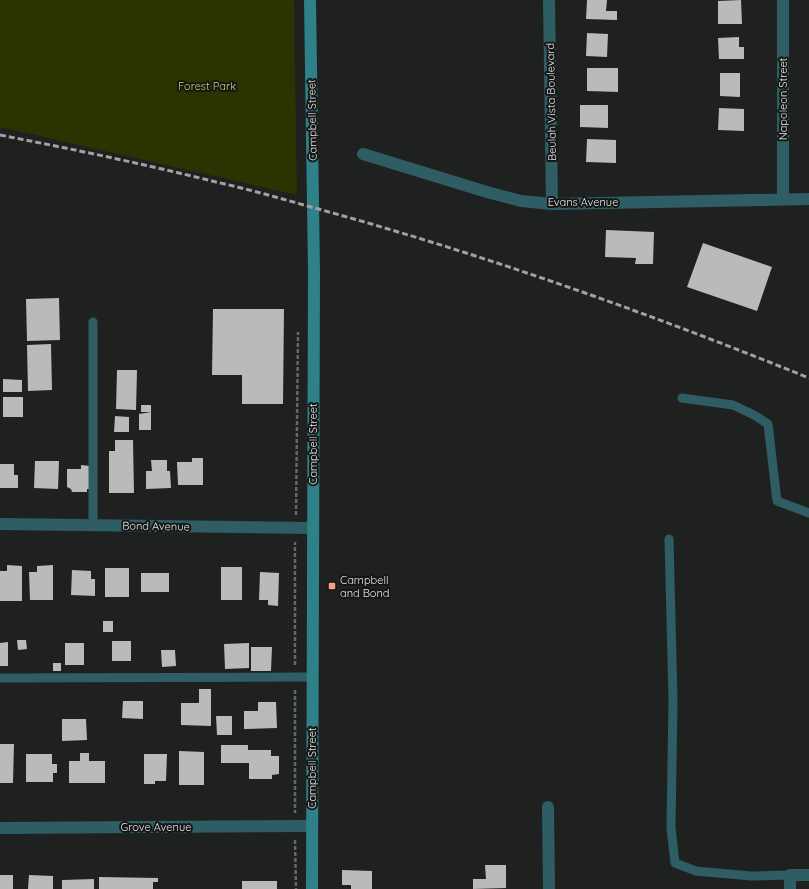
<svg xmlns="http://www.w3.org/2000/svg" width="809" height="889" viewBox="0 0 809 889" font-family="Quicksand,sans-serif">
  <style>
    .green { fill: #2b3401 }
    .building { fill: #b9bbb9 }
    .lines { fill: none; stroke-linecap: round; stroke-linejoin: round }
    .path { stroke: #666867; stroke-width: 2.5; stroke-dasharray: 4 2; stroke-linecap: butt }
    .lane { stroke: #2e5e63; stroke-width: 9 }
    .street { stroke: #2e5e63; stroke-width: 12 }
    .secondary { stroke: #2e8089; stroke-width: 12 }
    .rail { stroke: #9fa2a1; stroke-width: 3; stroke-dasharray: 6 3; stroke-linecap: butt }
    .poi-dot { fill: #f49e89; stroke: #151717; stroke-width: 1.5 }
    .labels { text-anchor: middle; dominant-baseline: central; stroke-width: 4; stroke-linejoin: round; paint-order: stroke }
    .park-label { font-size: 11px; fill: #bed863; stroke: #151717 }
    .street-label { font-size: 11px; fill: #e4e6e5; stroke: #151717 }
    .poi-label { font-size: 11px; fill: #e4e6e5; stroke: #151717; text-anchor: start }
  </style>
  <rect width="100%" height="100%" fill="#1e2120"/>
  <!-- green -->
  <path class="green" d="M0 0H294L297 195 0 127Z"/>
  <!-- building -->
  <path class="building" d="M587 0H607L606 11H617V20L586 19Z
    M741 0 742 24H718V1Z
    M587 33 608 34 607 57 586 56Z
    M739 37V47H744V59H719L718 38Z
    M587 68H618V92L587 91Z
    M720 73H740V97L720 96Z
    M580 105H608V128L580 127Z
    M719 108 744 109V131L718 130Z
    M587 139 616 140V163L586 162Z
    M606 230 654 232 653 264H635L636 258 605 257Z
    M703 243 772 267 757 311 687 287Z
    M59 298 60 340 27 341 26 299Z
    M213 309H284L283 404H242V375H212Z
    M51 344 52 390 28 391 27 345Z
    M117 370H137L136 410 116 409Z
    M3 379 22 380V392H3Z
    M3 397H23V417H3Z
    M141 405H151V412H141Z
    M151 412V430H139V414Z
    M115 416 129 417V432H114Z
    M115 440H133L134 493H109V451H115Z
    M192 458H203V485H178L177 462H192Z
    M151 460H167V471H170L171 488 146 489V471H152Z
    M35 461H59L58 489 34 488Z
    M0 464H14V475H18V488H0Z
    M81 465 90 466 89 489H87V492H72L71 489 67 487V469H81Z
    M7 565 22 566V601H0V571H7Z
    M53 565V600H30L29 572H37V566Z
    M221 567H242V600H221Z
    M105 568H129V597H105Z
    M72 570 91 571V579H95V596L71 595Z
    M260 572 279 573 278 606 268 605V600H259Z
    M141 573H169V592H141Z
    M103 621H113V632H103Z
    M17 640H26L27 649 18 650Z
    M112 641H131V661H112Z
    M8 642V666H0V643Z
    M65 643H84V665H65Z
    M249 643V668L225 669 224 644Z
    M251 647H272L271 671H251Z
    M161 650H175L176 666 162 667Z
    M53 663H61V671H53Z
    M199 689H211V726L181 725V703H199Z
    M123 701H143V719L122 718Z
    M258 702H276L277 728 244 729V711H258Z
    M216 716H232V735H217Z
    M62 719H86L87 740 62 741Z
    M0 744H14L13 783H0Z
    M221 745H248V750H271V756H279V774L272 775V779H249V763H221Z
    M179 751 204 752V785H179Z
    M80 753H89V761H105V783H69V761H80Z
    M26 754H52V764H57V773H53V782H26Z
    M144 754H167L166 781H155V784H144Z
    M485 865H506V888L473 889V879H486Z
    M342 870 372 871V889H351V885H342Z
    M0 875H13V889H0Z
    M29 875 53 876V889H28Z
    M99 877 158 878V882H153V889H99Z
    M94 879V889H62V880Z
    M242 881H277V889H242Z"/>
  <g class="lines">
    <!-- path -->
    <path class="path" d="M296 515 298 332
      M295 665V542
      M295 690V813
      M295 840 296 889"/>
    <!-- lane -->
    <path class="lane" d="M93 322V525
      M682 398 733 405 754 415 768 424 777 501 809 513
      M669 539 673 700 671 828 675 863 696 871 751 876 790 875
      M0 678 313 677"/>
    <!-- street -->
    <path class="street" d="M549 0 552 204
      M783 0V199
      M363 154 487 192 521 201 552 204 809 199
      M0 524 313 528
      M548 807 549 889
      M0 828 312 826
      M790 889V875H809"/>
    <!-- secondary -->
    <path class="secondary" d="M310 0 314 271 312 889"/>
    <!-- rail -->
    <path class="rail" d="M0 135C72 149 144 164 216 182 248 189 279 198 311 207 480 253 646 312 809 378"/>
  </g>
  <!-- markers -->
  <rect class="poi-dot" x="328" y="582" width="8" height="8" rx="2"/>
  <g class="labels">
    <!-- park labels -->
    <g class="park-label">
      <text x="207" y="86">Forest Park</text>
    </g>
    <!-- street labels -->
    <g class="street-label">
      <text transform="translate(783 99) rotate(-90)">Napoleon Street</text>
      <text transform="translate(551 102) rotate(-91)">Beulah Vista Boulevard</text>
      <text transform="translate(312 120) rotate(-91)">Campbell Street</text>
      <text x="583" y="202">Evans Avenue</text>
      <text transform="translate(313 444) rotate(-90)">Campbell Street</text>
      <text transform="translate(156 526) rotate(1)">Bond Avenue</text>
      <text transform="translate(312 768) rotate(-90)">Campbell Street</text>
      <text x="156" y="827">Grove Avenue</text>
    </g>
    <!-- poi labels -->
    <g class="poi-label">
      <text x="340" y="580">Campbell<tspan x="340" dy="13">and Bond</tspan></text>
    </g>
  </g>
</svg>
